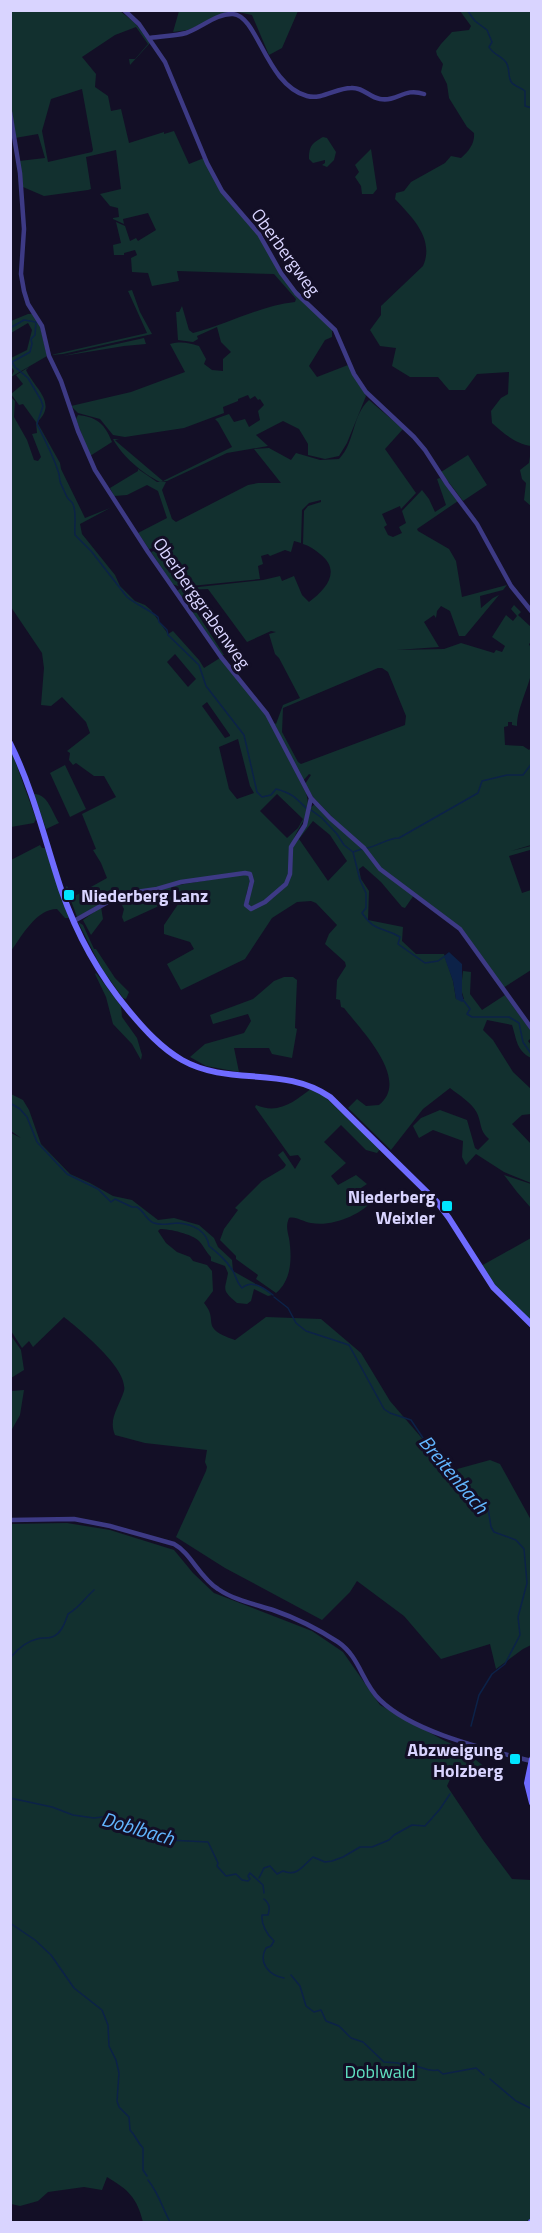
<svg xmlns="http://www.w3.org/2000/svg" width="542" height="2233" viewBox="0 0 542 2233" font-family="'Titillium Web',sans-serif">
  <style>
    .green { fill: #12302f; fill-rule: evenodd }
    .water { fill: #0c2248 }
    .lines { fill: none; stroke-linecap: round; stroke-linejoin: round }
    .stream { stroke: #0c2248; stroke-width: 1.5 }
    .minor { stroke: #3d3a85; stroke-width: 4.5 }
    .secondary { stroke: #6f6bff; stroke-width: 6 }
    .poi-dot { fill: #00e5ff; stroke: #130f26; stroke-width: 2 }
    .labels { text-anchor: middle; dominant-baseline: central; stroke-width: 6; stroke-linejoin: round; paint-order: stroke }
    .street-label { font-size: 18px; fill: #d9d4ff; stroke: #130f26 }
    .poi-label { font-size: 18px; font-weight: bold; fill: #d9d4ff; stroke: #130f26; text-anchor: end }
    .park-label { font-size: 18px; fill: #5fe0c0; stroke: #130f26 }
    .water-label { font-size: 20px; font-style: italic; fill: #62b6ff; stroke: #130f26 }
  </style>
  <rect width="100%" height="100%" fill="#130f26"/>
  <!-- green -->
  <path class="green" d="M10 11H120L135 23 150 43 130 65 129 59H135L148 44 136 27 115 35 82 57 96 74 95 87 108 96 111 111 121 109 129 143 164 132V134L174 131 189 164 204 158 221 192 258 235 278 270 332 329V337L325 340 309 366 317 377 348 365 366 396 347 443 339 456 325 459 308 455V444L299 429 283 421 256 435 268 446 227 453 167 481 160 482C142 473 122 456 113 439H119L115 440 117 442 163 481 232 447 218 422 215 419 229 414 234 422 245 419 249 427 260 420 258 411 264 405 260 399 258 400 255 396 250 399 248 395 238 399V401L223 407 224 413 184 428 125 437 113 435 100 419 78 413 71 406 131 392 185 372 170 344C182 341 188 343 199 346L206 359 204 364 212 370 223 371V359L231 352 221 342 217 327 197 336 198 339 193 342 178 340 176 312H179L182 306 189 330 193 333C228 324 259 306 295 302L296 299 274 274 177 271 179 281 152 286 148 273 132 272 131 258 137 255 135 250 124 253V255H114L113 245 121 243 116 222 125 226 130 241 136 238 138 241 156 230 148 213 123 219 124 224 113 219V218L119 217 118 208 110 206 100 194 121 189 116 150 86 157 91 189 88 190 44 196 23 187 19 161 45 158 38 134 15 138 10 99ZM82 89 93 150 92 152 48 162 42 131 51 99Z
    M179 11H232L188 30 173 32Z
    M233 11H298L282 48 269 55 252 15Z
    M460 11H531V446C516 444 503 433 492 423L491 411 501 398 508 394 509 372 477 374 465 390H449L438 377H410L392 366 396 348 380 346 370 330 381 315V306L423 266C435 239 412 217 395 199L396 193 404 191 411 182 445 163 451 156 461 158C469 151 475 143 474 133L467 127 449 98 447 84 441 72 443 64 437 55 436 51 441 44 452 32 469 30 471 26Z
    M323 137 327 138 336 152 334 160 327 167 322 165 325 163V160L313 163 309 159C309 146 312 143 323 137Z
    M371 149 377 189 373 194H362L361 186 355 177 359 172 355 165Z
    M132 290 140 312 152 334 63 354 51 355 147 333 128 291Z
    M28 314H32L39 322 47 356 11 377 14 371 11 366V358L27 350 32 330 28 323 11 333V321Z
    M144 338 146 344 124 346 63 356Z
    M29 367 26 370C35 389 58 403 37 422L60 463 61 469 85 518 110 508 80 524 82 534 115 575 120 586 135 601 145 605 151 610 168 634 173 631 199 660 204 668 220 658 266 715 306 793C313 816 299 823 293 841 288 854 293 870 285 883 278 894 262 902 251 907L247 905 251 873 118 895 77 917 66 887 67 886 73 897 107 878 101 863 93 850 96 849 82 814 116 797 104 776H94L76 763 73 765 69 760 70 753 67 751 90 733 86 722 62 697 51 706 41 705 44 668 42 653 11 607 10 396 15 401 14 417 27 440 34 460 38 461 41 457 32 434 37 433 36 422 23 404 19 405 11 394 23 384 16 375ZM175 654 196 679 188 687 167 662ZM207 702 230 735V736L225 738 202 706ZM238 739 250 786 254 793 237 799 229 789 219 747ZM277 794 303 819 298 828 287 838 260 811Z
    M369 400 403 429 385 449 416 493 401 509 400 506 382 514 387 525 384 527 388 535 393 537 402 533 399 527 406 523 402 511 422 490 429 499 435 512 446 505 437 479 440 478 458 501 417 529 418 531 449 549 456 561 462 597 507 585 503 590 480 596 481 608 493 598 499 595 465 636H459L450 611 441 606 437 611 436 618 434 615 424 622 439 647 397 650 444 649 461 643 494 653 496 650 502 652 505 646 492 637 506 615 513 621 517 616 511 609 514 605 521 612 518 615 531 627V642L529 644C542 670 517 700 517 726L512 725V722H508V726L504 727 505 745 523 746 529 750 531 748V845L511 851 531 846V854L530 850 509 856 522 893 531 890V970L503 988 467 936 381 868 313 797 305 784 311 775 309 774 303 781 274 723 276 724 283 705 300 698 279 658 275 654 269 634 276 632 271 631 247 642 208 589 182 590 224 655H222L177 591 180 589 263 580 280 576 282 581 294 576 302 595 309 602C326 589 342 571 320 554 315 550 310 546 303 544L304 511 308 506 321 502V500L309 503 302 510 301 543 294 541 291 552 285 550 270 556 268 554 261 556 263 564 258 566 260 579 181 587 172 584 151 552 154 551 159 554 173 543 149 549 138 533 167 518 158 491 147 485 127 495 114 496 110 488 138 471V469L157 482H166L162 490 172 519 176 522 248 485 258 483H281L254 449 269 448 291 460 296 453 320 460 339 459C355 443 352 415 369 400ZM378 668H382L388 672 406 716 405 725 301 764 298 762 282 732 283 708Z
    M78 415C97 417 105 424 112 442L90 456 76 419Z
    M468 455 487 485 463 501 441 472Z
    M530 456H531V506L524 500 526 483 522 479 520 470 529 463Z
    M10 747 36 819 34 823 11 827Z
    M65 765 86 809 70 817 50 773Z
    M34 794C48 794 52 812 59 823L46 829Z
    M315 804 363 848 374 863 414 895 405 908 402 907 381 882 363 866 359 869 361 879 369 891 368 920 403 927 402 941 416 954H444L453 981 456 999H464L461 989 463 971 471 972 470 994 482 1010 505 995 531 1031V1038L528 1041 531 1045V1058C516 1050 517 1040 512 1025L487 1020 483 1030 493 1040 513 1072 531 1089V1114L522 1115 512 1124 531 1144V1183L504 1172 476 1154 466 1165 462 1157 463 1141 433 1130 419 1138 413 1126 421 1118 440 1110 467 1120 475 1148 478 1150 489 1139C479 1130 482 1124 477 1113 472 1103 459 1095 450 1088L423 1109 391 1150 348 1108 357 1099 366 1106 379 1105C411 1080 361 1030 344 1008L341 1007 340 1000 336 999 337 980 346 966 345 962 325 944 329 934 337 925 316 903 311 901 297 902 272 918 245 959 181 990 167 964 194 949 190 942 164 934V925L185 894 124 922 122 917 124 909 118 897 173 885 245 874 251 877 246 895 249 909 273 898 287 885 291 852 310 808ZM313 821 330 835 347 861 328 881 299 839Z
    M40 845 42 848H45L69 918H65L57 909C36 909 22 936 11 951V860Z
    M101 907 103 919 91 935 83 920Z
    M78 922 83 925 94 949H96L115 978 129 992 126 999 123 998 102 969Z
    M96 973 121 1006 122 1017 137 1038 142 1055 141 1060 132 1044 113 1024 106 997 95 974Z
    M284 977H293L297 980 295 1028 297 1029 292 1058 272 1054 269 1048H234L239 1072 206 1066 190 1057 205 1044 244 1033 251 1021 248 1014 213 1024 210 1015 253 999 274 981Z
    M312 1088 323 1095 380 1149 377 1153 366 1150 341 1125 324 1142 346 1163 331 1176 338 1185 356 1175 367 1184 361 1188 375 1198C362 1215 332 1227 311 1223 303 1222 296 1216 289 1218 286 1225 287 1230 289 1238 292 1257 292 1280 276 1293L256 1279 258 1275 236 1259V1256L220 1240 224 1229 238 1210 235 1208 262 1181 284 1168 286 1165 278 1155 283 1151 295 1169 301 1159 298 1155 290 1156 255 1107 256 1105C279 1115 295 1101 312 1088Z
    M11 1094 23 1100 29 1110 41 1144 70 1174 90 1183 113 1196 132 1200 158 1220 174 1218 199 1225 214 1238 218 1247 232 1260 233 1271 263 1288 272 1295 268 1296 254 1289 251 1301 247 1304 237 1303C221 1289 225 1291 228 1273L225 1266 211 1261V1257C206 1252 203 1245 199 1241 192 1234 170 1229 160 1229L158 1231 166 1243 177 1252 190 1257 193 1261 207 1265 212 1271 213 1291 204 1303C220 1322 198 1327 235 1340L266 1317 321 1319 361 1353 390 1401 450 1471 490 1460 500 1464 531 1520V1645L523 1649 496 1669 490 1644 441 1659 404 1616 357 1581 350 1592 322 1620 225 1568 176 1537 206 1471 207 1467 205 1462 207 1450 145 1443 115 1435C108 1419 119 1407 124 1391 129 1369 79 1329 64 1317L33 1347 29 1341 22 1348 11 1331V1133L21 1138 11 1131Z
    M504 1175 531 1184V1208L517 1192Z
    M531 1238V1322L495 1285 481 1266Z
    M10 1334 21 1350 24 1370 11 1378Z
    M24 1390 20 1415 11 1431V1391Z
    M67 1523 110 1530 174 1550 193 1573 214 1593 312 1631 343 1652 380 1705 443 1740 461 1748 491 1772 455 1768 447 1786 483 1840 512 1879 531 1880V2219L525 2222H143C137 2198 129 2190 107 2177L102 2190 84 2187 48 2192 38 2201 20 2206 11 2204 10 1524Z"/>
  <!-- water -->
  <path class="water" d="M449 952 462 964V994L464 1001 462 1002 456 999 453 981 444 956Z"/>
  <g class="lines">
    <!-- stream -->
    <path class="stream" d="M467 10 475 21 487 30 492 42 489 47C493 54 499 55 504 60 512 67 506 76 512 83 515 86 521 88 525 91V106L532 108
      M10 328 24 320 36 322 35 335 31 339 32 344 30 352 12 362 15 367 28 378 41 400 43 406 37 424C45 440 53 455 58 471 60 475 59 481 61 484 63 488 65 493 67 497 68 500 72 501 73 504 77 513 74 525 75 535L92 552 127 597C137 605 148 609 158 617L159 622 167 630 168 635 199 665 206 686 244 735 257 792 262 797 271 795 276 789C292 793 296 798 307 809
      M311 810 322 818 337 834 344 845 353 852 360 880 366 893V908L362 913C376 933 381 926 400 937L398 944 425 963 438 961 445 956
      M367 848C378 846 388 838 399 838L478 793 482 781 507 775H523L532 763
      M353 852 362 849
      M464 1001 470 1009 467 1014 472 1017H509L519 1023 523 1042 532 1055
      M10 1103 20 1109 27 1117 37 1142 67 1174 98 1189 111 1202 115 1199 132 1207H137C144 1211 147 1221 154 1223 162 1226 170 1223 178 1223 193 1224 207 1231 209 1246 219 1254 226 1260 233 1271 237 1278 236 1282 242 1288 252 1279 264 1288 273 1295
      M274 1297 288 1308 296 1323 306 1331 349 1345 384 1409 390 1413 411 1420 431 1450 488 1508 491 1527 494 1532 516 1540 524 1549 527 1583 518 1617 520 1635 505 1664 492 1674 479 1695 471 1726
      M10 1658C16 1651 27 1641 37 1639 42 1637 47 1639 52 1637 61 1634 65 1623 68 1614 78 1609 85 1598 94 1590
      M10 1798 52 1807 73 1815 94 1818 110 1816 168 1840 208 1842 218 1863 217 1866 226 1876 236 1874 242 1880 248 1881 250 1879 248 1876 250 1873 263 1885 264 1893
      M259 1878 264 1868 270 1866 277 1874 283 1871C297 1877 303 1866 313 1857L325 1862 332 1861 343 1857 360 1847H372L389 1840 394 1835 412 1825 425 1826 440 1809 450 1794
      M264 1899C270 1904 270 1908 268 1915H262C261 1924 267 1935 274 1941L271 1946 266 1948C258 1962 268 1975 284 1978
      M10 1923 35 1940 51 1955 74 1988 102 2010 108 2025 109 2046 116 2060 119 2073 117 2101 119 2107 129 2117 130 2130C136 2136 137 2142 143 2148V2170L147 2176
      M291 1975 300 1986 306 2006 314 2012 321 2010 326 2021 339 2026 351 2038 363 2042 384 2062 398 2063 404 2066C417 2062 425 2073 438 2070L443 2074 476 2068 484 2075
      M490 2079 516 2101 532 2109
      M148 2180C159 2194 162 2207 170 2222"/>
    <!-- minor -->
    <path class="minor" d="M124 10 139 24 165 62 207 163 222 191 259 234 281 273 296 293 335 330 354 374 366 392 414 437 425 450 447 484 477 524 511 586 532 612
      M150 38C162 36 175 36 186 33 201 28 217 13 233 14 258 16 266 85 307 96 322 100 336 88 351 88 363 87 369 97 380 99 398 102 404 87 424 94
      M10 112 20 173 24 229 21 274 24 291 28 304 42 326 49 356 61 381 78 431 95 470 148 552 221 657 267 714 311 798 330 818 364 848 380 869 460 929 532 1029
      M74 921 122 894 157 889 181 882 245 873 250 874 252 881 246 905 251 909 265 902 286 884 290 874 291 847 305 825 311 798
      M10 1520 74 1519 110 1526 174 1544C191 1553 199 1577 218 1589 234 1600 254 1604 273 1610 296 1618 318 1629 338 1642 360 1657 362 1683 380 1700 414 1733 486 1749 531 1761"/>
    <!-- secondary -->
    <path class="secondary" d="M10 743C33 789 45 841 61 889 76 933 99 975 129 1011 144 1029 161 1048 182 1060 230 1087 284 1065 330 1097L437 1202 449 1218 493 1287 532 1325
      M532 1759 527 1783 532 1803
      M531 2222H532"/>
  </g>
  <!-- markers -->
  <g class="poi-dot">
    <rect x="63" y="889" width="12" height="12" rx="3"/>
    <rect x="441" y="1200" width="12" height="12" rx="3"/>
    <rect x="509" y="1753" width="12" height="12" rx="3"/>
  </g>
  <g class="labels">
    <!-- street labels -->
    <g class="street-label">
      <text transform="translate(286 252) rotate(54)">Oberbergweg</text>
      <text transform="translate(202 603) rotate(55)">Oberberggrabenweg</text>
    </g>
    <!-- poi labels -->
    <g class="poi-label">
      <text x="81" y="895" text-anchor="start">Niederberg Lanz</text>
      <text x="435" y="1196">Niederberg<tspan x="435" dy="21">Weixler</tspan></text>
      <text x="503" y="1749">Abzweigung<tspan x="503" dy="21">Holzberg</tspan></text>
    </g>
    <!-- park labels -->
    <g class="park-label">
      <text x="380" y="2071">Doblwald</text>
    </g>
    <!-- water labels -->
    <g class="water-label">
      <text transform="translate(454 1474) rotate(50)">Breitenbach</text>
      <text transform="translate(138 1828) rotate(16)">Doblbach</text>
    </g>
  </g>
  <!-- border -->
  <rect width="542" height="2233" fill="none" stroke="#d9d4ff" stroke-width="24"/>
</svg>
